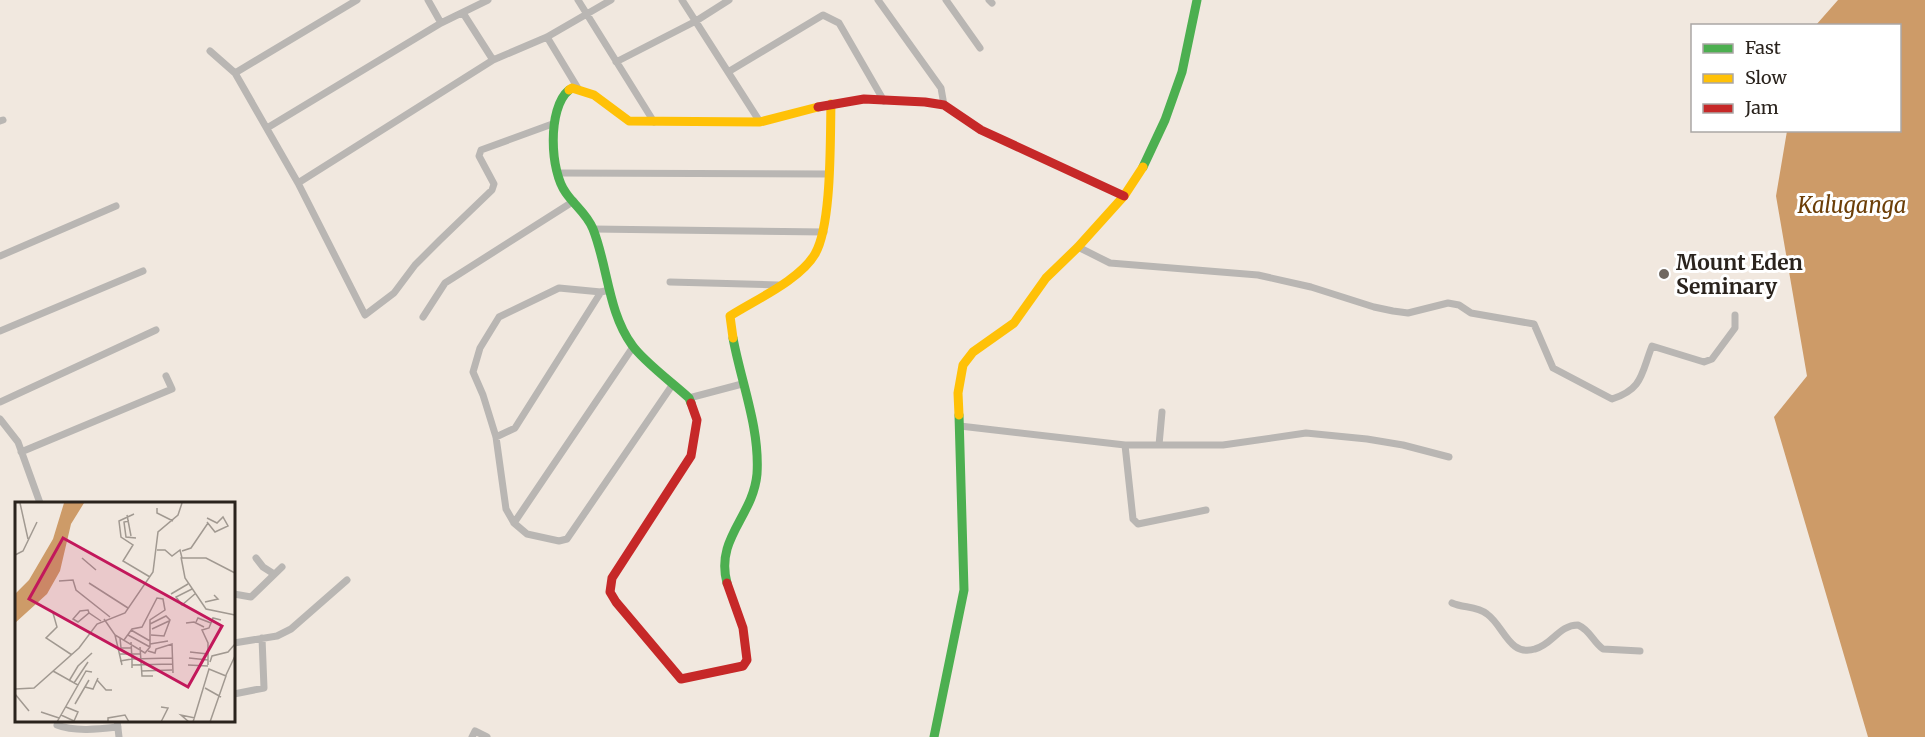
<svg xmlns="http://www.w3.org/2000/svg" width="1925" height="737" viewBox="0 0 1925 737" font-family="Merriweather,serif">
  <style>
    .water { fill: #cd9b68 }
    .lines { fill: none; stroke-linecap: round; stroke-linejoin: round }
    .street { stroke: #b9b6b3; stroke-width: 7 }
    .fast { stroke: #4caf50; stroke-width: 9 }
    .slow { stroke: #ffc107; stroke-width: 9 }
    .jam { stroke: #c62828; stroke-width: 9 }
    .poi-dot { fill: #706861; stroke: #fff; stroke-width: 2 }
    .labels { text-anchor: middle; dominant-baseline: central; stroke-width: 6; stroke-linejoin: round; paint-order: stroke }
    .poi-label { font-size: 21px; font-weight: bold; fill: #2a231d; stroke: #fff; text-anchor: start }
    .water-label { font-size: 22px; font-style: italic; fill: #6c3e07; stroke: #fff }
    .inset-road { fill: none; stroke: #a19991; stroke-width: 1.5 }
    .view { fill: #c2185b; fill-opacity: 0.15; stroke: #c2185b; stroke-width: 3 }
    .inset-edge { fill: none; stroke: #2a231d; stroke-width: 3 }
  </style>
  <rect width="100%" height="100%" fill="#f1e8df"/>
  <!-- water -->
  <path class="water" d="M1838 0H1925V737H1868L1774 417 1807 376 1776 196 1787 131 1900 130V26L1816 25Z"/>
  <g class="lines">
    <!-- street -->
    <path class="street" d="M428 0 441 23
      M578 0 654 122
      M682 0 760 122
      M878 0 941 88 944 105
      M946 0 980 48
      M989 0 992 3
      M463 13 493 60
      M547 37 579 90
      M210 51 235 73 298 183 365 315 394 293 415 265 440 240 492 190 494 184 479 156 481 150 555 123
      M616 62 696 21 729 0
      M728 72 823 15 839 23 884 101
      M235 73 357 0
      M0 121 3 120
      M267 128 441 23 488 0
      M557 173 828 174
      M298 183 493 60 547 37 611 0
      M593 229 824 232
      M1078 247 1110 263 1258 275 1311 287 1374 307 1393 311 1408 313 1448 303 1459 305 1471 313 1534 324 1553 368 1612 399C1643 389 1641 374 1652 346L1704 362 1712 359 1735 328V315
      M0 256 116 206
      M670 282 778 285
      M609 290 601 292 559 288 499 317 480 348 473 372 483 395 496 437 506 509 514 523 527 534 559 541 567 539 673 384
      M423 317 445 283 574 201
      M0 331 143 271
      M689 398 742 384
      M0 402 156 330
      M0 419 18 442 40 503
      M960 426 1125 445H1223L1306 433 1367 439 1403 445 1449 457
      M496 437 515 428 601 292
      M1125 445 1133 519 1138 524 1206 510
      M1159 445 1162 412
      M21 452 172 389 166 376
      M514 523 633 347
      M256 558 263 567 274 574
      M234 594 251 597 282 567
      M1452 603C1463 608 1477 606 1487 614 1504 626 1509 657 1535 649 1552 645 1559 625 1578 625 1590 630 1593 642 1603 649L1640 651
      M234 643 277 636 291 629 347 580
      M234 694 264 688 262 638
      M117 720 119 737
      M57 725C74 732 100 729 118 727
      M472 737 475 731 487 737"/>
    <!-- fast -->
    <path class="fast" d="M569 90C547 108 550 172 566 193 575 206 587 214 593 229 608 267 608 312 632 345 643 361 674 384 689 398L691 403
      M1143 167 1165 120 1182 72 1197 0
      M727 583C715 538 753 517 757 474 760 428 741 382 733 338
      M934 737 964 590 959 415"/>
    <!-- slow -->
    <path class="slow" d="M569 90 572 88 594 95 629 121 760 122 818 107
      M733 338 730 316C755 300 800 280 815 254 832 225 830 139 831 104
      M959 415 958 393 963 365 973 352 1014 323 1046 278 1078 247 1124 196 1143 167"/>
    <!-- jam -->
    <path class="jam" d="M818 107 864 99 925 102 944 105 981 130 1124 196
      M691 403 697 420 691 456 612 578 610 592 616 602 681 679 743 666 747 660 743 628 727 583"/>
  </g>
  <!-- markers -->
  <circle class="poi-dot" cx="1664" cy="274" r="6"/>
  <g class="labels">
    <!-- poi labels -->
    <g class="poi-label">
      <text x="1676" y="262">Mount Eden<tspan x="1676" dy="24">Seminary</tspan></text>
    </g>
    <!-- water labels -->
    <g class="water-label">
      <text x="1852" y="205">Kaluganga</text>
    </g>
  </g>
  <!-- overview -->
  <g transform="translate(15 502)">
    <rect width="220" height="220" fill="#f1e8df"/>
    <path d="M49 1H69L56 22 45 69 32 92 0 121V92L14 78 38 37Z" fill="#cd9b68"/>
    <path class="inset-road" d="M5 1 13 37M142 6V11L158 19M119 12 104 19 106 35 118 43 108 59 135 75M112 13 116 34M114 19 109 20 111 35 121 36M192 20 200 30 213 24 208 15 202 21 192 16M142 48H150L157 54 165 48 167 56H191L220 71M167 49 176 46 193 21M0 53 8 49 22 20M166 55 170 76 191 107 220 113M67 56 81 68M44 79 58 78 61 88 95 115M74 81 113 106M177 87 161 95 167 103 181 91M156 92 173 82M190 100 203 97 199 93M38 111 42 125 31 136 57 153M74 111 73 108 65 109 58 117 63 120 74 111 86 119M89 117 100 133 130 151 135 145V118L150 108 148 97 142 96 127 125 117 127 109 138M181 120 183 116 196 121M171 121 179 120 189 125M135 122 151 114 155 118 149 134 136 133M137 127 154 119M116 128 135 139M100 133 107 163M113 133 135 145M105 136 106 146H116M116 140 117 157 157 156M135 142 153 139M125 145 127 174H138M133 149 140 151 141 147 157 142 158 171M175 150 193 152M104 152H125M174 156 193 158M105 159 117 157V166M195 160 197 154 213 150 220 142M117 163 157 162M173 163 193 164M193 163V141L187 128 194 126 198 116 206 118M38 169 63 183 42 220M126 169 157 168M211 173 220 154M82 178 91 188H97M54 179 63 164 77 151M59 181 73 160M63 183 71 169 77 170M70 185 78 187 83 176M190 186 206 195M0 187 19 186 64 146 82 122 110 111 138 70 143 30 163 13 167 1M0 192 14 209M60 202 74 178M26 210 44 216M46 213 59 219 63 210 51 205M93 220V216L110 213 114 220M146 220 153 206 146 205M174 220 166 213 180 216M178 220 194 167 211 174 195 220"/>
    <path class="view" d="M48 36 207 124 173 185 14 97Z"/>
    <rect width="220" height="220" class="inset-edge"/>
  </g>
  <!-- legend -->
  <rect x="1691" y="24" width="210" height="108" fill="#ffffff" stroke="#aaa7a5" stroke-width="1.5"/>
  <rect x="1703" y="44" width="30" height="9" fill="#4caf50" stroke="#aaa7a5" stroke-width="1.5"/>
  <text x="1745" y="54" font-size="18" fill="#2a231d">Fast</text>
  <rect x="1703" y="74" width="30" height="9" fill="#ffc107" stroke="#aaa7a5" stroke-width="1.5"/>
  <text x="1745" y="84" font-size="18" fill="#2a231d">Slow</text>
  <rect x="1703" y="104" width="30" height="9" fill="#c62828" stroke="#aaa7a5" stroke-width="1.5"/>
  <text x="1745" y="114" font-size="18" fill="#2a231d">Jam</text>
</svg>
